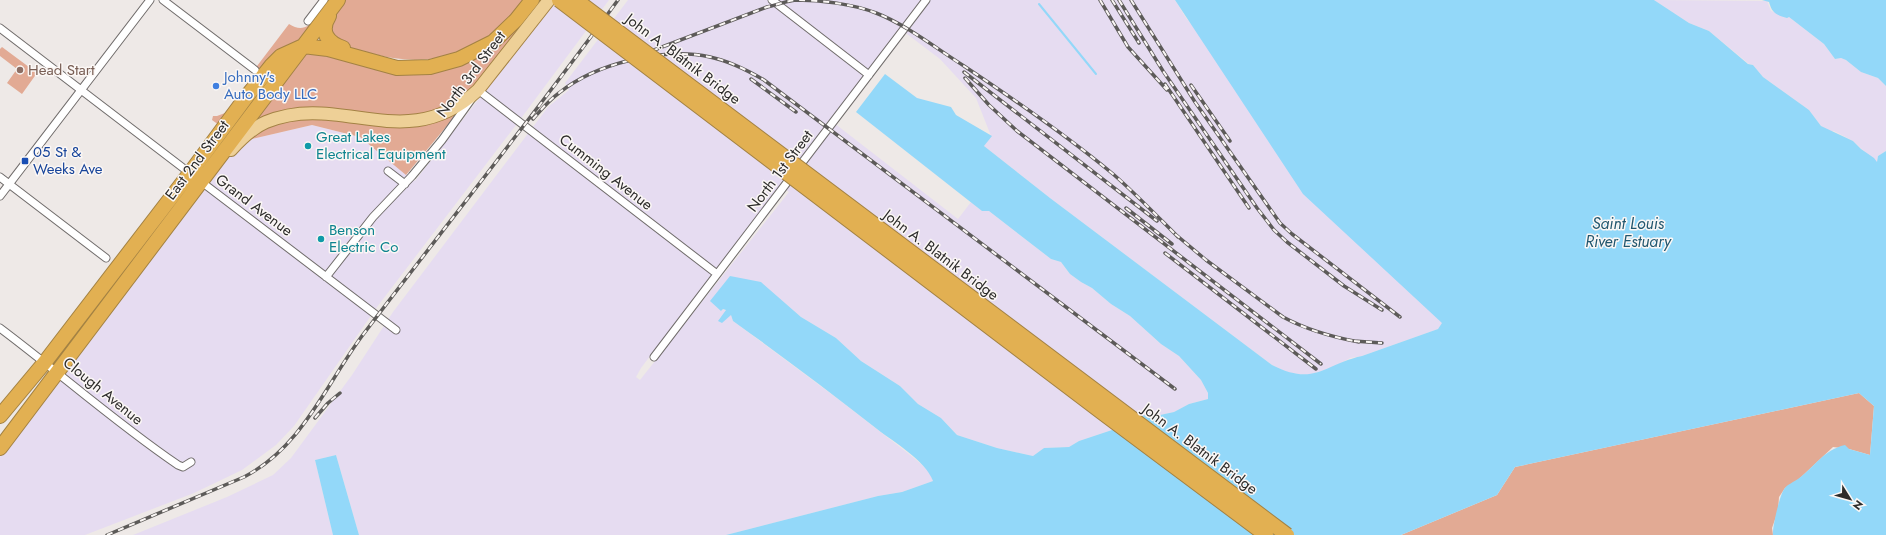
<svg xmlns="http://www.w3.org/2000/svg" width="1886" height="535" viewBox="0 0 1886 535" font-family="Jost,sans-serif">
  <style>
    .industrial { fill: #e6dcf1; fill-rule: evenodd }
    .green { fill: #e2aa94 }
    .water { fill: #93d8f9 }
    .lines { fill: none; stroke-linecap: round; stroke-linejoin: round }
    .stream { stroke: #93d8f9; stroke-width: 2 }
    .street-casing { stroke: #706c6b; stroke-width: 9 }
    .primary-casing { stroke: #a38244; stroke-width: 14 }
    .highway-casing { stroke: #a38244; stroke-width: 16 }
    .street { stroke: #fff; stroke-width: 7 }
    .primary { stroke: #eed097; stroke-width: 12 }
    .highway { stroke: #e2b052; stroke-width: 14 }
    .rail-casing { stroke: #5d5b59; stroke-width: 3.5 }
    .rail { stroke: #fbf7f5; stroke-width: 2; stroke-dasharray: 6; stroke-linecap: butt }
    .highway-bridge-casing { stroke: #a38244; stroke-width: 16; stroke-linecap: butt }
    .highway-bridge { stroke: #e2b052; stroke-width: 14 }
    .education-dot { fill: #8d6e63; stroke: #fbf7f5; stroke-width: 1.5 }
    .shop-dot { fill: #3f7fe0; stroke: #fbf7f5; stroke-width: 1.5 }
    .culture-dot { fill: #0f9aa8; stroke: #fbf7f5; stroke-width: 1.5 }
    .transit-dot { fill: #1a4fb4; stroke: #fbf7f5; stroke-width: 1.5 }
    .labels { text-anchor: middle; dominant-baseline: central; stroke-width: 3; stroke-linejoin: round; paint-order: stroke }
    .street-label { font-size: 15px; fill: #2d2c2b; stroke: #fbf7f5 }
    .education-label { font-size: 15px; fill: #785e54; stroke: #fbf7f5; text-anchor: start }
    .shop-label { font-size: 15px; fill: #366cbe; stroke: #fbf7f5; text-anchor: start }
    .culture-label { font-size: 15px; fill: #0d838f; stroke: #fbf7f5; text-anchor: start }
    .transit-label { font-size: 15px; fill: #164399; stroke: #fbf7f5; text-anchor: start }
    .water-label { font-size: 16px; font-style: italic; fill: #22576f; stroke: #fbf7f5 }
  </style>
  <rect width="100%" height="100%" fill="#eee9e7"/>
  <!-- industrial -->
  <path class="industrial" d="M556 0H609L519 121 377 307 294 426 276 445 242 470 194 493 85 535H0V457L82 352 235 149 243 141 312 125 360 137 415 181Z
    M628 0H1175L1186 18 1443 323 1438 329 1362 356 1350 358 1332 368 1308 375 1289 373 1272 365 1050 198 984 146 991 136 976 98 940 59 903 31 834 123 958 219 971 202 982 211H989L1051 259 1061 262 1070 274 1081 282 1092 288 1111 304 1130 316 1161 344 1179 356 1201 380 1208 393V399L1189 404 1174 412 1160 415 1149 414 1124 426 1079 441 1069 447 1044 448 1033 456 997 448 957 435 941 418 918 404 900 386 861 361 836 338 801 317 786 304 730 276 721 311 723 309 726 311 719 319 731 315 733 321 838 399 914 458 929 471 933 481 902 492 878 496 726 535H359L336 455 315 460 333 535H133L227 497 273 475 291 458 352 375 393 312 548 107 569 90 565 83ZM780 185 789 192 640 380 636 377 641 368Z
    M1654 0 1767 1 1771 11 1789 17 1824 44 1835 59 1841 58 1846 60 1861 72 1878 78 1886 86V151L1878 156 1877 163 1853 141 1834 131H1828L1821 126 1809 110 1763 77 1753 65 1749 64 1709 31 1689 23Z"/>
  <!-- green -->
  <path class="green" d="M328 0H335L303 43 219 125 212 120 213 116H217L225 113 253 76 254 70 289 24C309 37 317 15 328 0Z
    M345 0H523C517 8 511 17 504 24 468 58 421 67 374 54 358 50 342 46 330 35L331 19Z
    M534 7H536L476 85 462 97 434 112 408 117 307 108 284 110 255 120 307 52 395 72 456 66 481 56Z
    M2 47 37 73 22 94 7 83 17 69 0 56V49Z
    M460 110 406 175 360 137 312 125 243 141 259 130 299 118 424 125 438 121Z
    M1859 393 1874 406 1870 455 1849 449 1833 447 1799 479 1785 488 1779 497 1778 511 1772 528 1773 535H1401L1497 495 1515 467Z"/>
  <!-- water -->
  <path class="water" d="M1175 0H1654L1689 23 1709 31 1748 64 1753 65 1763 77 1809 110 1821 126 1853 141 1861 149 1874 158 1877 162 1878 156 1886 151V535H1773C1772 528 1780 493 1785 488 1788 484 1794 482 1798 479 1815 467 1823 450 1845 445L1849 449 1870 455 1874 406 1859 393 1515 467 1497 495 1401 535H726L878 496 902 492 933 481C925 460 895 443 877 429 830 392 782 356 733 321L731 315 722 323 718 321 726 310 723 309 721 311 710 301 730 276 761 282 801 317 836 338 861 361 900 386 918 404 941 418 957 435 997 448 1033 456 1044 448 1069 447 1079 441 1124 426 1142 416 1149 414 1160 415 1174 412 1189 404 1208 399V393L1201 380 1179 356 1161 344 1130 316 1111 304 1092 288 1081 282 1070 274 1061 262 1051 259 989 211H982L856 112 885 74 917 98 951 107 956 115 992 136 984 146 1050 198 1272 365C1315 387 1324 364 1362 356L1438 329 1442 323 1303 194Z
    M1762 0H1886V86L1878 78 1861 72 1846 60 1841 58 1835 59 1824 44 1789 17 1787 18C1776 15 1772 13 1769 2Z
    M336 455 359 535H333L315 460Z"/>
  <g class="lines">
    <!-- stream -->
    <path class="stream" d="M1039 4 1096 74"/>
    <defs>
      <path id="street" d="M163 0 255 70
        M772 0 869 75
        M308 21 324 0
        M0 28 191 174
        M388 171 405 184
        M0 177 106 258
        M199 180 396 330
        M0 196 150 0
        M326 277 373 217 412 176 442 140 478 90 717 274
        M0 328C60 373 116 423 178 465L183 467 191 462
        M654 357 926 0"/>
      <path id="primary" d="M231 150C241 139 252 128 266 122 341 91 406 157 478 90L549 0"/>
      <path id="highway" d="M329 16C319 32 328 43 343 48
        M0 416 45 362 190 173 247 96 271 66 281 56 303 46 328 49 397 68 430 67 459 59 493 42 516 20 532 0
        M0 448 338 0"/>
    </defs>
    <!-- street casing -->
    <use href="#street" class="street-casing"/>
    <!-- primary casing -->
    <use href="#primary" class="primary-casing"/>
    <!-- highway casing -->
    <use href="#highway" class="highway-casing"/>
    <!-- street -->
    <use href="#street" class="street"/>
    <!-- primary -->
    <use href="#primary" class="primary"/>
    <!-- highway -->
    <use href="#highway" class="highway"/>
    <defs>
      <path id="rail" d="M1100 0 1128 47 1167 90
        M1112 0 1139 43
        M1119 0 1163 71 1257 208 1274 230 1287 242 1344 286 1382 310
        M1131 0 1195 102 1280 223 1292 234 1400 317
        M641 55 767 7C777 5 786 1 796 0 821 0 853 4 876 13 905 24 937 49 964 66 1015 100 1066 135 1113 174 1136 194 1157 216 1178 237
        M964 72 1157 221
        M965 78 989 105 1017 131 1321 364
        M751 79 796 112
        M1165 84 1249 208
        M1191 85 1230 141
        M533 119C541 110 549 100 559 93 596 63 664 47 710 57 729 61 747 70 764 80L1175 389
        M1126 208 1172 244
        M1175 234 1206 260 1283 317C1307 330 1332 337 1359 342
        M1165 253 1316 369
        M1354 341 1382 343
        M315 418 328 403 340 393
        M107 535 244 477C302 447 325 386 362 336 447 224 535 114 618 0"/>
    </defs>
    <!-- rail casing -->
    <use href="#rail" class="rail-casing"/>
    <!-- rail -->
    <use href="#rail" class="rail"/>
    <defs>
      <path id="highway-bridge" d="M559 0 1104 414 1266 535
        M576 0 1287 535"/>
    </defs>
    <!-- highway-bridge casing -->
    <use href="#highway-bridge" class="highway-bridge-casing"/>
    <!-- highway-bridge -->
    <use href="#highway-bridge" class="highway-bridge"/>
  </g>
  <!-- markers -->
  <circle class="education-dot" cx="20" cy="70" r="4"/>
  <circle class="shop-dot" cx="216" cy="86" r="4"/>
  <g class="culture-dot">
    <circle cx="308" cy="146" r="4"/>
    <circle cx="321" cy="239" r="4"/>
  </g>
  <rect class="transit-dot" x="21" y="157" width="8" height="8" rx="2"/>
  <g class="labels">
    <!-- street labels -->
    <g class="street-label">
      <text transform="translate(683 59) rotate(37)">John A. Blatnik Bridge</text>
      <text transform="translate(471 74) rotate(-53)">North 3rd Street</text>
      <text transform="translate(197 160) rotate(-53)">East 2nd Street</text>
      <text transform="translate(780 171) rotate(-53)">North 1st Street</text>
      <text transform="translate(606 172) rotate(38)">Cumming Avenue</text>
      <text transform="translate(254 205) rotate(37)">Grand Avenue</text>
      <text transform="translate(941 255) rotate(37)">John A. Blatnik Bridge</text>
      <text transform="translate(103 391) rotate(39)">Clough Avenue</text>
      <text transform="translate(1200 449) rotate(37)">John A. Blatnik Bridge</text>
    </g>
    <!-- education labels -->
    <g class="education-label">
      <text x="28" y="70">Head Start</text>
    </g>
    <!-- shop labels -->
    <g class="shop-label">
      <text x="224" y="77">Johnny's<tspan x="224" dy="17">Auto Body LLC</tspan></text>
    </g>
    <!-- culture labels -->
    <g class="culture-label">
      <text x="316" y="137">Great Lakes<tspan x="316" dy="17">Electrical Equipment</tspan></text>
      <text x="329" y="230">Benson<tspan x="329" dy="17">Electric Co</tspan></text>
    </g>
    <!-- transit labels -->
    <g class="transit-label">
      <text x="33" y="152">05 St &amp;<tspan x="33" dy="17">Weeks Ave</tspan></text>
    </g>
    <!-- water labels -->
    <g class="water-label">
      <text x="1628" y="223">Saint Louis<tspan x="1628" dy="18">River Estuary</tspan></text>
    </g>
  </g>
  <!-- north arrow -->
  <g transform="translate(1850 499) rotate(127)" stroke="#fbf7f5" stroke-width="3" paint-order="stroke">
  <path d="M0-3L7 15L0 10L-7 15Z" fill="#2d2c2b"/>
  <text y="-6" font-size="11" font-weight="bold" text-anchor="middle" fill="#2d2c2b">N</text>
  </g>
</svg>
